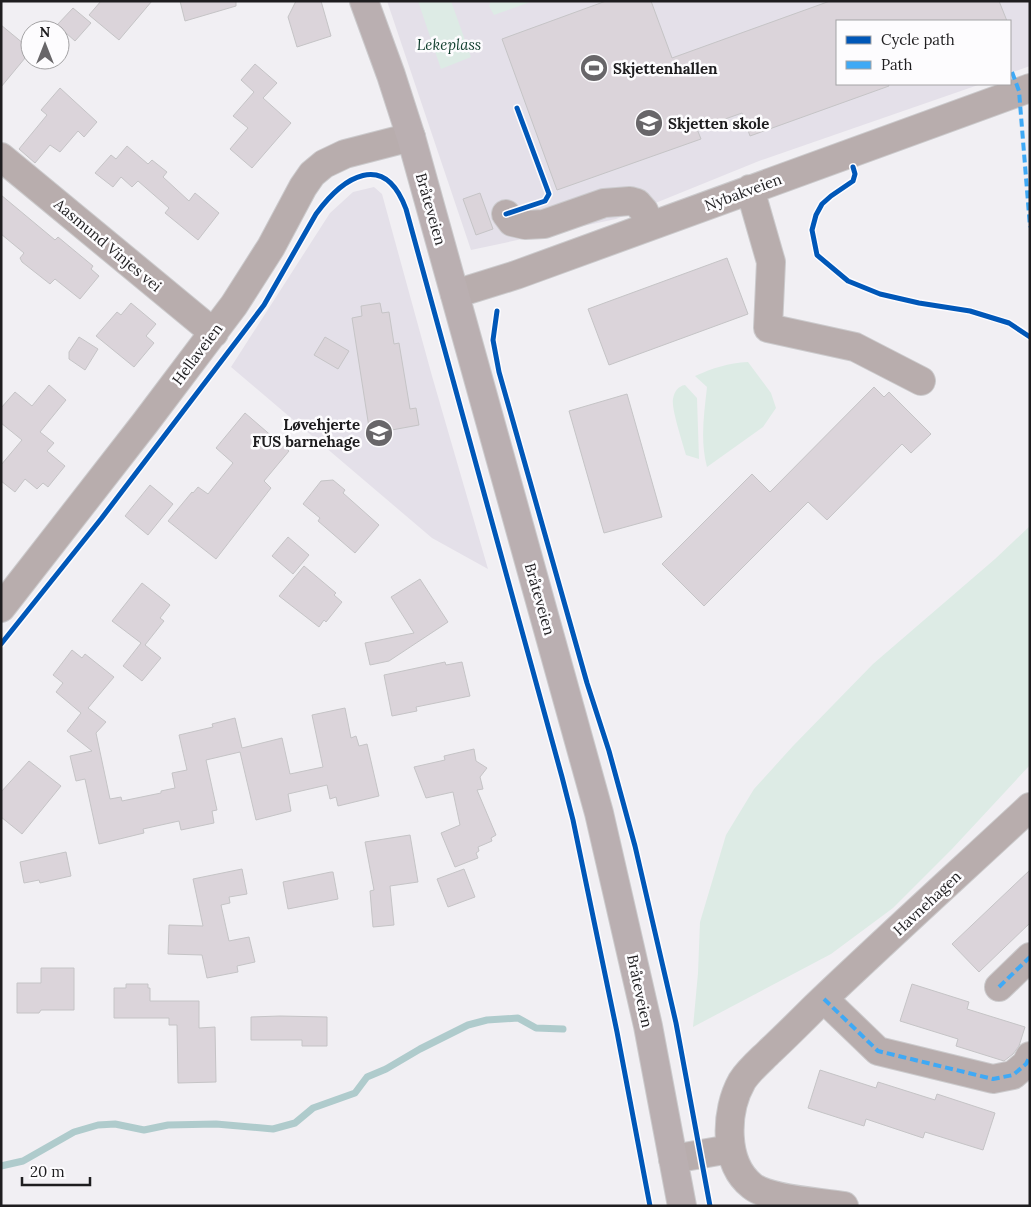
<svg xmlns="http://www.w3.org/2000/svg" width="1031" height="1207" viewBox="0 0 1031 1207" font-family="Lora,serif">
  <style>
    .built { fill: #e4e0e9 }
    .green { fill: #ddebe5 }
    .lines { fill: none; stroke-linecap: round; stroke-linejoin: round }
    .stream { stroke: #afcbcc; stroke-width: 7 }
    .building { fill: #dbd4da; stroke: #c5c4c6 }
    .minor-casing { stroke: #cbcacc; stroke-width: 30 }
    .major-casing { stroke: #cbcacc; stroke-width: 30 }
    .minor { stroke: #b8adad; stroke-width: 28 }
    .major { stroke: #baafb1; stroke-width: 28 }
    .quiet { stroke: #3fa9f5; stroke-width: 4; stroke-dasharray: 8 4; stroke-linecap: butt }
    .cycleway-casing { stroke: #fdfcfe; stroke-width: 8 }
    .cycleway { stroke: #0057b8; stroke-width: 5 }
    .labels { text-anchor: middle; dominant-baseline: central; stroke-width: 5; stroke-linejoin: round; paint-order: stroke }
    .park-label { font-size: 15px; font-style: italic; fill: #103e2d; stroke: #fdfcfe }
    .poi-label { font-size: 15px; font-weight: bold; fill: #1e1d1f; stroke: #fdfcfe; text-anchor: start }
    .street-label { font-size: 15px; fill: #1e1d1f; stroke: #fdfcfe }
  </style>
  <rect width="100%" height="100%" fill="#f1eff3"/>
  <!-- built -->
  <path class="built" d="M387 1H1030V66L1010 73V21H837V84H981L759 161 616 219 471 250Z
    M374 187 382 194 432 376 488 569 432 538 231 367 330 213 353 192Z"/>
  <!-- green -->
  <path class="green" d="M418 1H451L471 57 441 69Z
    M491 1H533L494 15 489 6Z
    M748 362 771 393 776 408 763 427 707 467C700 441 704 414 707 387L695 376C713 368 728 363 748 362Z
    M685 385 697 398 699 459 686 455C683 444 671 408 673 399 674 392 678 386 685 385Z
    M1030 526V765L952 849 893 908 831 954 693 1027 698 973 700 922 726 835 754 789 793 746 873 664 995 559Z"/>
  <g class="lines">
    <!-- stream -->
    <path class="stream" d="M1 1166 23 1161 74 1132 98 1125 115 1124 144 1130 168 1125 216 1124 273 1129 295 1123 313 1108 355 1093 367 1077 386 1069 420 1049 468 1025 487 1020 518 1018 536 1028 563 1029"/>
  </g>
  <!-- building -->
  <path class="building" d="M101 1H152L119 40 89 15Z
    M180 1H236V6L185 21Z
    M296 1H321L331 36 297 47 288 17Z
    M606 1H651L672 58 830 1H999L1007 21H837V84H888L889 86 750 136 742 113 697 129 701 139 557 190 502 39Z
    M73 8 91 23 75 41 57 25Z
    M1 25 24 44 30 37V52L1 87Z
    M255 64 277 83 263 98 291 123 252 168 230 149 248 128 233 116 254 92 241 80Z
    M60 88 97 122 84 137 78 131 60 152 50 145 35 163 19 149 47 115 41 110Z
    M127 146 148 164 152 160 167 172 163 177 189 201 195 193 219 213 198 240 165 213 169 208 138 181 132 187 121 177 113 187 95 173 111 155 116 159Z
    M480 193 493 229 476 235 463 199Z
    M1 195 55 240 58 237 93 266 91 269 99 276 80 299 55 279 50 284 22 262 20 258 24 253 1 234Z
    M727 258 748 314 609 365 588 309Z
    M131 303 156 324 146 336 154 343 134 367 96 336 117 312 121 315Z
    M380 303 382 313 389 312 394 344 399 343 410 409 416 408 419 425 370 434 352 318 362 316 361 306Z
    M79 337 98 349 85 370 69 359V352Z
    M325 337 349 351 338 369 314 355Z
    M49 385 66 400 40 432 54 443 47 451 65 466 48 487 43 483 37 489 25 479 15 492 1 481V465L22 440 1 423V408L15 392 32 406Z
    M874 387 884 397 889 392 931 434 911 453 902 444 827 520 808 502 704 606 662 564 752 474 770 492Z
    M627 394 662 517 604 533 569 411Z
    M245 413 289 451 264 481 271 488 216 559 168 521 192 492 193 493 198 487 208 494 233 463 216 448Z
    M333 480 345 490 343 493 379 525 355 553 318 521 320 518 303 504 321 481Z
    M150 485 173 504 148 535 125 516Z
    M288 537 309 555 293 574 272 556Z
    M304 566 336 593 334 595 342 602 326 622 324 620 319 627 279 596Z
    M420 579 448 622 389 661 370 665 365 643 414 633 391 597Z
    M142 583 170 605 160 618 164 621 145 645 161 658 142 681 123 666 141 643 112 621Z
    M72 650 82 658 85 654 114 677 88 708 106 722 96 733 110 799 121 797 122 801 161 793V791L175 788 172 773 187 770 179 735 213 727 212 724 235 718 242 748 282 738 290 774 323 767 312 715 345 708 351 738 356 736 359 746 367 744 379 796 338 806 336 797 330 799 327 785 288 794 291 811 256 820 240 752 206 760 217 810 212 811 214 823 181 830 179 821 143 829 144 833 99 844 85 779 76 781 70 756 92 751 67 731 81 713 56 692 63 683 53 675Z
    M445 662 446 665 462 662 470 696 416 707 417 711 392 716 384 675Z
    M474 749 476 761 487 768 480 777 483 789 477 790 496 835 491 838 492 841 478 847 479 851 476 853 478 858 455 867 441 833 460 825 453 792 426 798 414 767 445 760 444 756Z
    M29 761 61 786 22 834 1 817V792Z
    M410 835 418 882 390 886 394 925 373 927 370 891 374 890 365 842Z
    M66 852 71 876 40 883 39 880 24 883 20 862Z
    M242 869 247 894 229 897 230 903 221 905 229 941 249 937 255 962 237 966 238 972 207 978 202 955 168 954 169 925 203 926 193 879Z
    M464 869 475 897 448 907 437 879Z
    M1030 870V923L979 972 952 944Z
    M331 872H333L338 899 288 909 283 882Z
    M41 968H74V1010H41L39 1013H17V983H41Z
    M126 984H148V988H150V1001H199V1028L215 1027 216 1082 178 1083 177 1025H169V1018H114V988H126Z
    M912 984 969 1002 967 1009 1025 1027 1019 1046 1013 1054 1004 1061 956 1046 958 1039 900 1021Z
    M280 1016 327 1017V1046H302V1040H251V1017Z
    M820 1070 876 1088 878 1082 935 1100 937 1094 995 1113 983 1150 925 1132 923 1138 866 1119 864 1126 808 1108Z"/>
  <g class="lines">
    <defs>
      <path id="minor" d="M1 157 214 333
        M750 189 771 262 768 328 855 347 921 381
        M506 214 512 222 525 225 544 224 604 203 630 201 637 203 644 211 650 225
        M455 294 516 275 1030 88
        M1 608 145 423 234 305 271 247 303 187 312 174 324 164 345 154 411 137
        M999 987 1030 957
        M824 999 878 1051 993 1079 1013 1075 1026 1064 1030 1056
        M673 1159 730 1149
        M844 1206C822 1202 769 1200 752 1186 723 1163 725 1111 742 1081 749 1070 761 1060 770 1051 785 1037 799 1023 814 1008 885 940 958 874 1030 807"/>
      <path id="major" d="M364 1 391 75 411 137 599 813 648 1026 682 1206"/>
    </defs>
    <!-- minor casing -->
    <use href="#minor" class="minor-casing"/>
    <!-- major casing -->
    <use href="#major" class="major-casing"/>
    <!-- minor -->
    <use href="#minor" class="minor"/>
    <!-- major -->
    <use href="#major" class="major"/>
    <!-- quiet -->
    <path class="quiet" d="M1012 72 1019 91 1030 227
      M999 987 1030 957
      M824 999 878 1051 993 1079 1013 1075 1026 1064 1030 1056"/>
    <defs>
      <path id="cycleway" d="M853 167 855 174 853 181 831 196 822 204 816 215 812 230 817 255 848 281 880 294 919 303 970 311 1009 323 1030 337
        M506 214 545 201 549 194 517 108
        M497 311 493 340 499 372 587 683 609 751 635 846 676 1023 710 1206
        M1 644 101 519 264 305 316 214C343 177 384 150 406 209L562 777 573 820 617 1032 650 1206"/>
    </defs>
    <!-- cycleway casing -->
    <use href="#cycleway" class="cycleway-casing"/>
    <!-- cycleway -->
    <use href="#cycleway" class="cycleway"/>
  </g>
  <!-- icons -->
  <defs>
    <symbol id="stadium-disc" viewBox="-11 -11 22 22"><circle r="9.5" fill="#686669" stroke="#fdfcfe"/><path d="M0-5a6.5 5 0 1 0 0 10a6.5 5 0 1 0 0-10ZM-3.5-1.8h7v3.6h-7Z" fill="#fff"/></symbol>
    <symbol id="school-disc" viewBox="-11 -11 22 22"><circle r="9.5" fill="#686669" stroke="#fdfcfe"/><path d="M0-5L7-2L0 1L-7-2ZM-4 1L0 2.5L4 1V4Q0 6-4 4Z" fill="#fff"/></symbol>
  </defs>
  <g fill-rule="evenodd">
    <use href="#stadium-disc" x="578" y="52" width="32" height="32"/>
    <use href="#school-disc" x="633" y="107" width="32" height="32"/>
    <use href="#school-disc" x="363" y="417" width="32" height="32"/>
  </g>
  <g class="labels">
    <!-- park labels -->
    <g class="park-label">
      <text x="449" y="44">Lekeplass</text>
    </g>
    <!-- poi labels -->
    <g class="poi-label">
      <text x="613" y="68">Skjettenhallen</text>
      <text x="668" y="123">Skjetten skole</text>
      <text x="360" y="424" text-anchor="end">Løvehjerte<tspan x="360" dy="17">FUS barnehage</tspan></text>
    </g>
    <!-- street labels -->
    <g class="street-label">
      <text transform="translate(743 192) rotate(-20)">Nybakveien</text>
      <text transform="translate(431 209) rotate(74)">Bråteveien</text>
      <text transform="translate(108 245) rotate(40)">Aasmund Vinjes vei</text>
      <text transform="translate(197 354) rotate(-53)">Hellaveien</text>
      <text transform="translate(540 599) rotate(74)">Bråteveien</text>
      <text transform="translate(927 903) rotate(-43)">Havnehagen</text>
      <text transform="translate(640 991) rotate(78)">Bråteveien</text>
    </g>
  </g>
  <!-- border -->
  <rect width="1031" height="1207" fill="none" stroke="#1e1d1f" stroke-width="5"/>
  <!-- legend -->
  <rect x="836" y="20" width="175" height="65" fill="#fdfcfe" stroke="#a4a3a5"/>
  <rect x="846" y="36" width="25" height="8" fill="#0057b8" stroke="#a4a3a5"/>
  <text x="881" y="45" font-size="15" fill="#1e1d1f">Cycle path</text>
  <rect x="846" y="61" width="25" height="8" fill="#3fa9f5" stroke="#a4a3a5"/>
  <text x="881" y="70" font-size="15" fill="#1e1d1f">Path</text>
  <!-- north arrow -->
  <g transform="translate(45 45)"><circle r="24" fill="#fdfcfe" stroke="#a4a3a5"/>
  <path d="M0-4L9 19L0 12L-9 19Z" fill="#686669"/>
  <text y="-8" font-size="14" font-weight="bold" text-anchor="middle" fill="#1e1d1f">N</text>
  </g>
  <!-- scale -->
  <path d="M22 1177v8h68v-8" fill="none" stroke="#1e1d1f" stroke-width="2.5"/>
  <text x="30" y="1177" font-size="15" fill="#1e1d1f" stroke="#fdfcfe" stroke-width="4" paint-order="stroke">20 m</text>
</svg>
